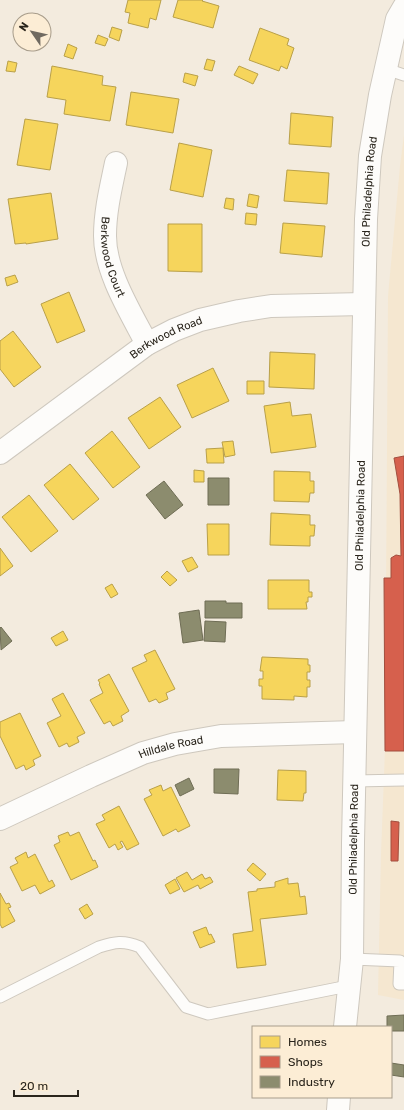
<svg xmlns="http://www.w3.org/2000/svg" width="404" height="1110" viewBox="0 0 404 1110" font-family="Rubik,sans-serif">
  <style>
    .built { fill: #f5e7d0 }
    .homes { fill: #f6d55c; stroke: #b9a049 }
    .shops { fill: #d6604d; stroke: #a24e3e }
    .industry { fill: #8c8c6e; stroke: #6f6d55 }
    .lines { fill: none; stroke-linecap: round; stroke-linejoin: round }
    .lane-casing { stroke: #cec8be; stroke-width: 13 }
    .street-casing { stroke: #cec8be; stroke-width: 24 }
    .lane { stroke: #fdfcfa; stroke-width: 11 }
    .street { stroke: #fdfcfa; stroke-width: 22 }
    .labels { text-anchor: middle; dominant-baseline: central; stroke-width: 4; stroke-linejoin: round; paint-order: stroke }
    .street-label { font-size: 11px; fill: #2a251c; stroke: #fcedd5 }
  </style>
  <rect width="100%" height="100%" fill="#f3ebde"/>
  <!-- built -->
  <path class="built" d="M404 135V1000L378 995 381 854 385 749 388 296 400 166Z"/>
  <!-- homes -->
  <path class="homes" d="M128 0H161L156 20 150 18 148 28 128 23 130 13 125 12Z
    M178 0H203L202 1 219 6 213 28 173 17Z
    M112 27 122 30 119 41 109 37Z
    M260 28 289 39 287 45 294 48 287 69 281 66 279 71 249 60Z
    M98 35 108 39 105 46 95 43Z
    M68 44 77 48 73 59 64 56Z
    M207 59 215 61 212 71 204 69Z
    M8 61 17 63 15 72 6 71Z
    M52 66 103 76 102 85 116 87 110 121 64 114 66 100 47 97Z
    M239 66 258 74 253 84 234 75Z
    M185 73 198 76 195 86 183 82Z
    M131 92 179 99 173 133 126 125Z
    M291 113 333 117 331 147 289 144Z
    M25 119 58 124 50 170 17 165Z
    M179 143 212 150 203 197 170 190Z
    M287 170 329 173 327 204 284 201Z
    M51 193 58 239 26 244V243L15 244 8 199Z
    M249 194 259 196 257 208 247 206Z
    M226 198 234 199 233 210 224 208Z
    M246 213 257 214 256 225 245 224Z
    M283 223 325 226 322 257 280 253Z
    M168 224H202V272L168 271Z
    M15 275 18 282 7 286 5 278Z
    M69 292 85 331 57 343 41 304Z
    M13 331 41 367 14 387 0 369V341Z
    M270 352 315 354 314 389 269 387Z
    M213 368 229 401 192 418 177 385Z
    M247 381H264V394H247Z
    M160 397 181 427 149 449 128 418Z
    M290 402 292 416 311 414 316 447 271 453 264 406Z
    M112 431 140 467 113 488 85 453Z
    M233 441 235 455 225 457 222 442Z
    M223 448 224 463H207L206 449Z
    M70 464 99 499 73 520 44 485Z
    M194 470 204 471V482H194Z
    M274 471 310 472V481H314V493H310L309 502 274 501Z
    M29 495 58 531 31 552 2 517Z
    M271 513 310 515V525H315L314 536H310V546L270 545Z
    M207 524H229V555H208Z
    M0 548 13 566 0 576Z
    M192 557 198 567 188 572 182 561Z
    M167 571 177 580 170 586 161 577Z
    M268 580H309V592H312V597H308V602H306L307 609H268Z
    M112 584 118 594 111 598 105 588Z
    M63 631 68 640 56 646 51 638Z
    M155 650 175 689 166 693 168 699 159 703 156 699 149 702 132 668 147 661 144 655Z
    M262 657 308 659V665H310V672H307V680H310V687H307V697L294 696V700L262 699V686H259V679H263V671H260Z
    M109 674 129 711 121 716 123 721 113 726 110 721 104 724 90 700 103 693 99 684 100 683 98 680Z
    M63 693 85 733 77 737 79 742 69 747 67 743 59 747 47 723 61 716 52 699Z
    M20 713 41 756 33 760 35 765 26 770 24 765 16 769 0 736V722Z
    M278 770 306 771V793H304L303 801 277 800Z
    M161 785 163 791 171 787 190 826 178 832 176 829 163 836 144 799 152 795 149 790Z
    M119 806 139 844 127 850 122 841 120 842 123 847 118 850 115 844 109 848 96 824 105 820 102 815Z
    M68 832 70 836 79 832 93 861 95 860 98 867 71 880 54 845 60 842 58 836Z
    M26 852 28 858 35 854 49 882 52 880 55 886 40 894 35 885 22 891 10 867 18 863 15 858Z
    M253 863 266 874 260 881 247 870Z
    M187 872 192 880 202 874 205 879 210 877 213 882 200 889 198 885 184 892 176 878Z
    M288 878V884L298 883 300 897 305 896 307 914 260 919 266 965 237 968 233 934 253 931 248 892 257 891V889L275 887V882Z
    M175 879 180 889 170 894 165 885Z
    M0 893 6 904 9 903 11 907 8 908 15 921 2 928 0 924Z
    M87 904 93 914 85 919 79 909Z
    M206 927 209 935 211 934 215 942 200 948 193 932Z"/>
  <!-- shops -->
  <path class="shops" d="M404 456V751H385L384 578H391V558L396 555 401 556 400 494 394 458Z
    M391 821 399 822 398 861H391Z"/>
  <!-- industry -->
  <path class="industry" d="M208 478H229V505H208Z
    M164 481 183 505 165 519 146 495Z
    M205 601H226V603H242V618H205Z
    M199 610 203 640 183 643 179 613Z
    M205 621 226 622 225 642 204 641Z
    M1 627 12 641 1 650 0 628Z
    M214 769H239L238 794 214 793Z
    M189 778 194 789 180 796 175 785Z
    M404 1015V1031H391V1027H387V1016Z
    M391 1063 404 1065V1077L391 1075Z"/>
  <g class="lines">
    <defs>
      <path id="lane" d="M386 69 404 75
        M354 781 404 780
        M352 959 400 961 399 984H404
        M0 997 99 947C115 942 123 940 140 947L186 1007 208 1014 348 986"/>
      <g id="street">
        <path id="s1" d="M116 163C111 187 105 211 105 236 105 272 131 313 147 344"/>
        <path id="s2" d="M0 453 147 344 174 330 200 320 239 311 271 306 364 304"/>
        <path id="s3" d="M0 819 91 776 143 753 175 744 221 736 355 732"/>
        <path id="s4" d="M345 1027 352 959 353 843 366 219 370 156 380 95 397 19 404 7"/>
        <path d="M338 1110 339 1097"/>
      </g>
    </defs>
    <!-- lane casing -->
    <use href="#lane" class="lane-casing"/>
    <!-- street casing -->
    <use href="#street" class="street-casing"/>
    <!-- lane -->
    <use href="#lane" class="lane"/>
    <!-- street -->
    <use href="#street" class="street"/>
  </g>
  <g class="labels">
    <!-- street labels -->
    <g class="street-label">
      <text stroke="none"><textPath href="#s4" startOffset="836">Old Philadelphia Road</textPath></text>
      <text stroke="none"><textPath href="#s1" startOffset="96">Berkwood Court</textPath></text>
      <text stroke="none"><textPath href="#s2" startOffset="203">Berkwood Road</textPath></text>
      <text stroke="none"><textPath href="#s4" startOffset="512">Old Philadelphia Road</textPath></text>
      <text stroke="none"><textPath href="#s3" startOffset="186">Hilldale Road</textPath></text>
      <text stroke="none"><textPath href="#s4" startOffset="188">Old Philadelphia Road</textPath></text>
    </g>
  </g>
  <!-- legend -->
  <rect x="252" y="1026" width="140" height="72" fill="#fcedd5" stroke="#a89d8b"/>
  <rect x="260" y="1036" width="20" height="12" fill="#f6d55c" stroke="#a89d8b"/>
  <text x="288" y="1046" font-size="12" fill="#2a251c">Homes</text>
  <rect x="260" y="1056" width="20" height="12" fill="#d6604d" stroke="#a89d8b"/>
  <text x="288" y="1066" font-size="12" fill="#2a251c">Shops</text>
  <rect x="260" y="1076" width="20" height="12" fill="#8c8c6e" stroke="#a89d8b"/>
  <text x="288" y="1086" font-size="12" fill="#2a251c">Industry</text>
  <!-- north arrow -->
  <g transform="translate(32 32) rotate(304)"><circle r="19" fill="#fcedd5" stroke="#a89d8b"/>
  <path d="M0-3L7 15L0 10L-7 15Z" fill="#706a60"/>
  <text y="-6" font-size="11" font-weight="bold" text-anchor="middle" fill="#2a251c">N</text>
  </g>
  <!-- scale -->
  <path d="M14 1090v6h64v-6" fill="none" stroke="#2a251c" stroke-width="2"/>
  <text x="20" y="1090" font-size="12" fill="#2a251c" stroke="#fcedd5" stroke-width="3" paint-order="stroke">20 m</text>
</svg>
